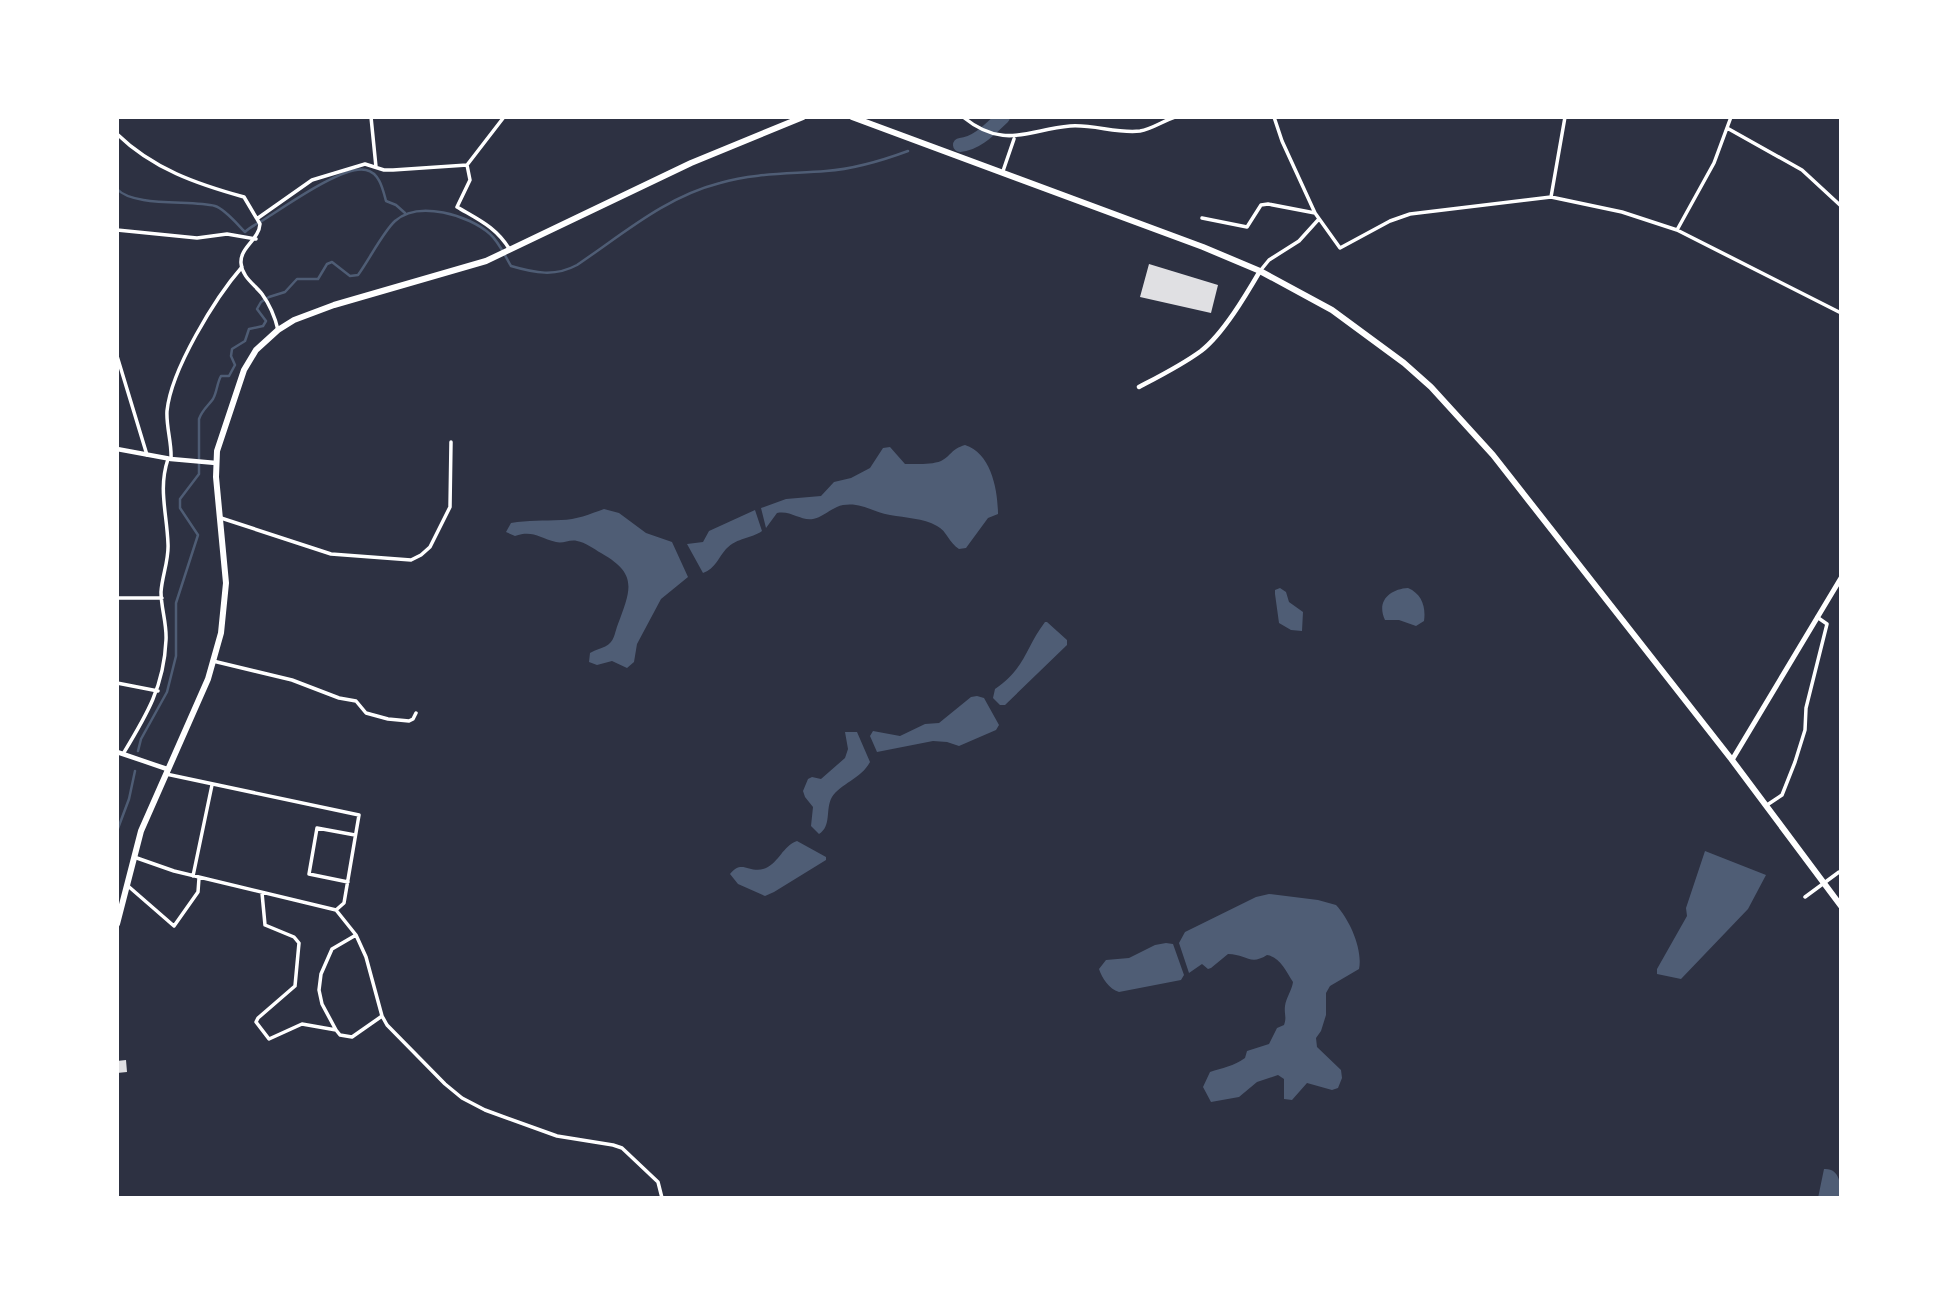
<svg xmlns="http://www.w3.org/2000/svg" width="1958" height="1315" viewBox="0 0 1958 1315" font-family="'IBM Plex Sans',sans-serif">
  <style>
    .water { fill: #4f5d75 }
    .lines { fill: none; stroke-linecap: round; stroke-linejoin: round }
    .stream { stroke: #4f5d75; stroke-width: 2.5 }
    .river { stroke: #4f5d75; stroke-width: 14 }
    .building { fill: #e0e0e3 }
    .minor { stroke: #fff; stroke-width: 3.5 }
    .tertiary { stroke: #fff; stroke-width: 4.5 }
    .secondary { stroke: #fff; stroke-width: 5 }
    .primary { stroke: #fff; stroke-width: 6 }
    .trunk { stroke: #fff; stroke-width: 6 }
  </style>
  <rect width="100%" height="100%" fill="#2d3142"/>
  <!-- water -->
  <path class="water" d="M965 445C991 453 998 490 998 514L988 518 966 548 959 549C949 543 947 531 937 526 923 518 906 518 890 515 873 512 861 502 843 505 832 507 824 517 813 519 800 521 791 510 777 513L766 528 761 508 786 499 821 496 834 482 851 478 870 468 883 448 890 447 905 464C915 464 931 465 941 461 951 456 951 449 965 445Z
    M604 509 619 513 646 533 672 542 688 577 661 599 637 644 634 662 627 668 612 661 597 665 589 662 590 653C596 649 605 648 609 644 615 639 615 631 618 624 631 589 638 574 601 553 594 549 585 542 577 541 570 539 563 544 556 542 539 538 533 530 515 536L506 532 511 523C528 520 544 521 561 520 576 520 590 514 604 509Z
    M755 510 762 531C751 539 738 537 726 549 718 558 716 568 703 573L687 544 703 542 709 531Z
    M1280 588 1286 592 1289 602 1303 612 1302 631 1291 630 1279 623 1275 594V590Z
    M1408 588C1422 594 1426 607 1424 621L1416 626 1399 620H1385C1376 601 1390 589 1408 588Z
    M1045 622H1047L1067 640V645L1005 705H1000L993 698 995 689C1026 668 1025 648 1045 622Z
    M977 696 984 698 999 725 996 730 959 746 947 742 933 741 877 752 870 736 873 731 900 736 925 724 939 723 971 697Z
    M845 732H857L870 762C861 779 840 784 832 797 825 809 832 826 819 834L811 826 813 807 805 797 803 791 808 779 812 777 821 779 845 758 848 749Z
    M797 841 826 857V860L774 892 765 896 738 884 730 874C742 858 750 875 766 868 779 862 783 846 797 841Z
    M1705 851 1766 875 1748 909 1681 979 1657 974V969L1687 916 1686 908Z
    M1269 894 1318 900 1336 905C1350 920 1363 950 1359 969L1330 986 1326 993V1015L1321 1031 1316 1038 1317 1047 1341 1070 1342 1078 1338 1088 1332 1090 1307 1083 1292 1100 1284 1099V1079L1278 1075 1257 1082 1239 1097 1211 1102 1203 1087 1210 1072C1222 1068 1234 1066 1245 1058L1247 1051 1269 1044 1277 1028 1284 1025C1287 1017 1284 1014 1285 1006 1286 998 1292 990 1293 982 1286 971 1280 957 1267 955 1250 966 1246 954 1228 954L1211 968 1208 969 1202 964 1189 973 1179 943 1185 932 1256 897Z
    M1166 943 1173 944 1184 975 1181 980 1119 992C1109 989 1102 978 1099 969L1106 960 1129 958 1155 945Z
    M1824 1169C1840 1168 1841 1185 1841 1198H1818Z"/>
  <g class="lines">
    <!-- stream -->
    <path class="stream" d="M117 189C133 207 192 200 215 206 225 209 237 224 245 232 252 225 260 223 268 217 287 205 345 164 366 170 380 173 383 190 386 201L396 205 405 213
      M138 751 141 739 167 692 176 656V603L198 535 180 508V499L199 474V419C202 410 208 406 213 399 217 392 217 383 221 376H229L235 365 231 356 232 349 245 341 249 329 263 326 266 321 257 309 261 302 269 297 285 292 297 279H318L327 264 332 262 350 276 358 275C369 260 383 232 395 221 418 200 469 215 490 234 499 242 505 256 511 266 535 273 555 277 577 265 623 234 665 197 720 183 754 173 790 174 826 171 854 169 881 161 908 151
      M117 831 129 799 135 771"/>
    <!-- river -->
    <path class="river" d="M960 145C977 144 991 128 1003 117"/>
  </g>
  <!-- building -->
  <path class="building" d="M1149 264 1218 285 1211 313 1140 297Z
    M126 1060 127 1072 117 1073V1061Z"/>
  <g class="lines">
    <!-- minor -->
    <path class="minor" d="M371 117 376 167
      M504 117 467 165 470 180 457 207C479 220 496 227 510 250
      M963 117C1004 150 1027 130 1070 126 1093 124 1118 134 1140 131 1152 129 1163 121 1175 117
      M1274 117 1282 141 1315 213 1340 248 1390 221 1410 214 1551 197 1622 212 1677 230 1841 313
      M1727 128 1802 170 1841 206
      M117 134C153 169 197 184 244 197L260 224C259 240 240 247 241 263 242 277 254 284 262 294 270 305 275 317 278 330
      M1003 171 1014 139
      M1551 197 1565 117
      M258 218 312 180 365 164 384 170H393L467 165
      M1202 218 1247 227 1261 205 1268 204 1315 213
      M117 230 197 238 227 234 256 239
      M1677 230 1714 163 1731 117
      M1260 271 1269 260 1299 241 1318 220
      M117 356 147 455
      M171 459C172 443 166 427 167 411 171 370 215 298 242 267
      M221 518 331 554 411 560 421 555 430 547 450 507 451 442
      M117 598H162
      M213 661 292 680 339 698 356 701 366 713 388 719 409 721 413 719 416 713
      M117 683 158 691
      M123 754C146 716 164 687 166 640 167 624 161 608 161 592 162 576 169 560 168 544 167 513 158 489 168 459
      M166 774 359 815 344 903 336 910
      M1767 805 1782 795 1795 762 1805 730 1806 708 1827 624 1817 617
      M134 857 174 871 336 910 356 935 366 957 382 1016 387 1025 445 1084 462 1098 485 1110 557 1136 613 1145 622 1148 658 1182 662 1198
      M193 876 212 785
      M348 882 309 874 317 828 355 835
      M128 886 174 926 198 892 199 878
      M262 893 265 925 294 937 299 943 295 986 258 1018 256 1022 269 1039 302 1024 336 1030 340 1035 352 1037 382 1016
      M1805 897 1839 872
      M336 1030 322 1004 319 990 321 974 332 949 356 935"/>
    <!-- tertiary -->
    <path class="tertiary" d="M1139 387C1160 376 1182 365 1201 351 1223 334 1246 295 1260 271
      M117 449 171 459 216 463
      M117 752 167 769"/>
    <!-- secondary -->
    <path class="secondary" d="M1732 760 1841 578"/>
    <!-- primary -->
    <path class="primary" d="M117 924 141 831 208 679 221 633 226 583 216 477 217 451 244 370 256 350 278 330 294 320 334 305 486 261 691 163 803 117"/>
    <!-- trunk -->
    <path class="trunk" d="M852 117 1203 247 1260 271 1332 310 1404 363 1431 387 1493 455 1732 760 1841 906"/>
  </g>
  <!-- border -->
  <rect width="1958" height="1315" fill="none" stroke="#ffffff" stroke-width="238"/>
</svg>
